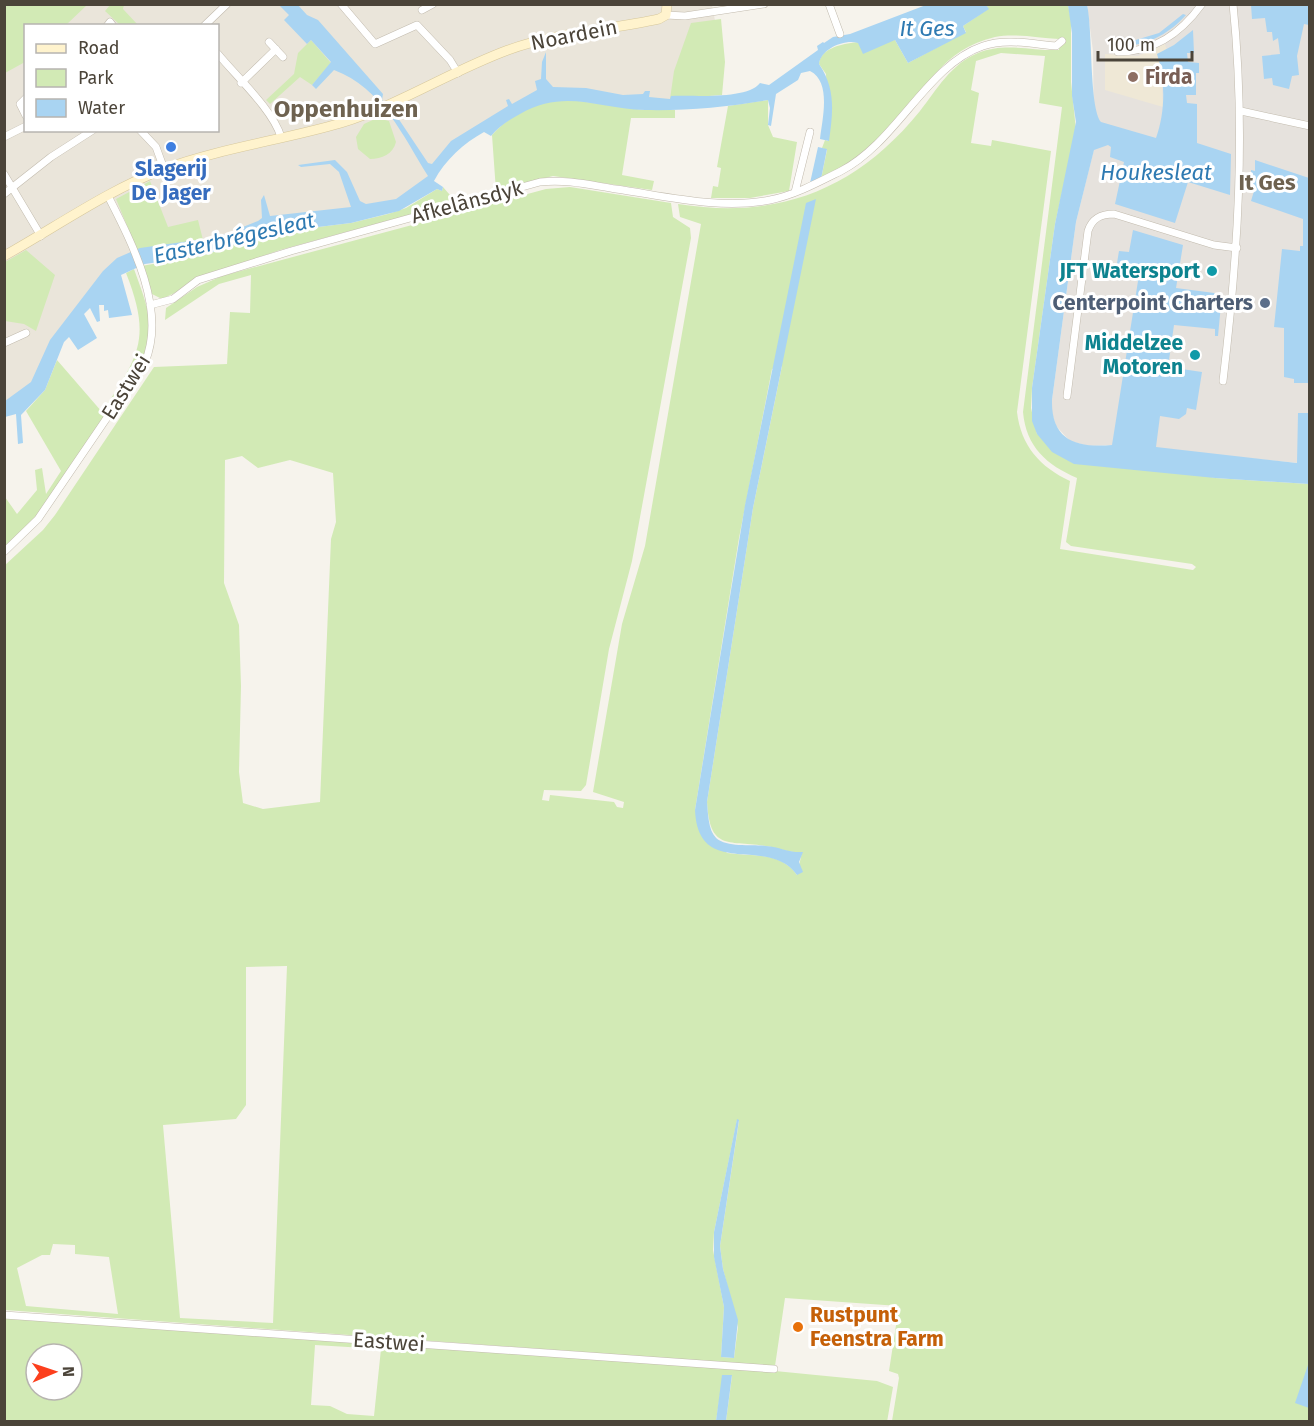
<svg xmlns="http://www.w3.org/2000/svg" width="1314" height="1426" viewBox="0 0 1314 1426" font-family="'Fira Sans',sans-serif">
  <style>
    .residential { fill: #eae5da }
    .industrial { fill: #e6e2dd }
    .education { fill: #efe8d6 }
    .green { fill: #d2eab5; fill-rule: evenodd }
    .water { fill: #a9d4f2 }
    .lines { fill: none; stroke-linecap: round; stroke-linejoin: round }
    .street-casing { stroke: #c2bbae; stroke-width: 8 }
    .secondary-casing { stroke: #d6c79b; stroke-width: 10 }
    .street { stroke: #fff; stroke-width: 7 }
    .secondary { stroke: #fff3cd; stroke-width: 9 }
    .education-dot { fill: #8d6e63; stroke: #fff; stroke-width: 2 }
    .shop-dot { fill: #3f7fe0; stroke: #fff; stroke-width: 2 }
    .culture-dot { fill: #0f9aa8; stroke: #fff; stroke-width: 2 }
    .service-dot { fill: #5c6f8a; stroke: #fff; stroke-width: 2 }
    .food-dot { fill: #e8710a; stroke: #fff; stroke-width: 2 }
    .labels { text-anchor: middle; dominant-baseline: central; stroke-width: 6; stroke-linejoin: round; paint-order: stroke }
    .street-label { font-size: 21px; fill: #4b4439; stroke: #fff }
    .education-label { font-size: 21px; font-weight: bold; fill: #785e54; stroke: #fff; text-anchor: start }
    .shop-label { font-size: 21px; font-weight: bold; fill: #366cbe; stroke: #fff }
    .culture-label { font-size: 21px; font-weight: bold; fill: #0d838f; stroke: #fff; text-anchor: end }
    .service-label { font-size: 21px; font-weight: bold; fill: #4e5e75; stroke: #fff; text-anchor: end }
    .food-label { font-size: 21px; font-weight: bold; fill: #c56008; stroke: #fff; text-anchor: start }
    .water-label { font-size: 22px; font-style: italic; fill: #2e7ab2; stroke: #fff }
    .neighbourhood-label { font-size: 22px; font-weight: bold; fill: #6e6250; stroke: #fff }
    .quarter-label { font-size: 24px; font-weight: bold; fill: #6e6250; stroke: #fff }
  </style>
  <rect width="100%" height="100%" fill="#f6f3ec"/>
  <!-- residential -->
  <path class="residential" d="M84 5H712L716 26 673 101 471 130 425 182 392 203 259 224 104 274 27 392 5 403V69L25 59 26 130H218V26L62 25Z"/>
  <!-- industrial -->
  <path class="industrial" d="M1087 5H1309V464L1112 445 1088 446 1070 441 1056 426 1052 413V400L1076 222 1094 149 1093 51Z"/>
  <!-- education -->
  <path class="education" d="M1165 44 1167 50 1157 54 1161 65 1163 107 1105 90V54L1138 56Z"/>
  <!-- green -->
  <path class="green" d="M5 4H87V5L66 25 26 26 25 62 5 73Z
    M110 5H124L123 9 138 25H120L105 11Z
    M986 5H1068L1071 20V82L1076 130 1055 224 1032 388 1031 408 1037 434 1215 478 1309 484V1421H892L899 1378 898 1374 889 1371 899 1306 785 1298 775 1366 5 1310 4 566 43 530 55 515 154 367 227 364 230 312 250 313 251 275 219 284 165 320 166 308 197 287 222 276 546 189 570 187 671 203 673 217 690 228 691 238 632 561 609 649 586 785 581 791 544 790 542 800 549 801 550 795 614 802 617 807 623 808 624 802 593 792 622 624 645 546 701 224 680 217 678 204C778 220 856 190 920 111 937 89 951 64 978 53 1005 42 1031 51 1059 50V39C1038 38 1015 33 995 37 941 50 928 88 894 125 873 148 848 164 821 179L827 150 822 148 825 140 828 141 826 74 819 64C822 38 876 42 895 40L908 63 966 32 963 26 988 9ZM1001 53 1045 56 1039 103 1062 107 1023 412C1026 447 1047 465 1077 478L1066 542 1071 546 1192 564 1196 567 1193 570 1060 549 1070 481C1040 467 1021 446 1017 412L1051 151 992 140 991 146 971 143 979 93 971 90 976 61ZM782 366 753 508 707 802C710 851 727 840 766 846 779 848 788 853 802 852L797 875C780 851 753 857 727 853L695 810 739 538 772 369ZM242 456 258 468 290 460 333 473 336 522 331 539 320 802 263 809 243 803 239 772 241 686 239 625 224 583 225 460ZM287 966 273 1323 180 1318 163 1125 236 1119 246 1105V967ZM737 1120 739 1121 720 1246 723 1269 738 1327 734 1358 721 1357 724 1307 713 1250 714 1232ZM53 1244 75 1245V1254L109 1257 118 1314 26 1306 17 1268 42 1255H50Z
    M721 19 725 62 722 95 670 99 674 71 691 23Z
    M311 40 331 63 312 85 300 77 270 104 266 100 294 74 298 53Z
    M564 99 644 110H675V118H631L622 175 654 181 652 190 553 176 496 191 492 135C509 115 538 101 564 99Z
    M768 100V125L773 137 797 142 789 191 750 198H711L713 186 718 187 721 168 717 167 728 106Z
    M377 118 389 121 396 142C393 154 382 159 370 159L358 149 356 137 364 124Z
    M150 181 168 227 198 220 203 240 137 250 116 199Z
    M443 187 456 202 280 250 220 271 162 299 150 293 141 266 201 256 269 233 351 223 388 214 406 208 437 189 442 191Z
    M26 250 55 275 36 331 24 324 5 321V262Z
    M134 269C147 306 154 317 144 356L38 517 5 549V497L17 514 37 490 35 470 42 468 46 494 61 471 26 411 45 390 57 360 102 412C139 356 152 339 126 273Z
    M5 1316 775 1371 877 1381 893 1387 887 1422 726 1421 732 1376 723 1375 716 1421 5 1422ZM315 1345 381 1349 374 1416 347 1414 330 1406 311 1405ZM36 1354H72V1390H36Z"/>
  <!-- water -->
  <path class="water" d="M279 5H298L307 15 318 20 383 94 382 100 390 111 394 112 428 163 432 164 451 141 508 106 506 100 509 99 512 104 537 90 535 81 541 79 542 62 546 52V79L553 87 586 88 623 95 643 94 645 91H650L649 97 670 99 671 96C693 95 747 100 760 83L769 85 818 50 817 46 823 42 824 43 833 37 850 34 926 5H986L989 9 963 26 966 33 908 63 895 40 863 54 858 43C844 39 821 49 819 64 836 89 833 112 829 141L820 139C822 120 832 82 810 71L801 73 798 80 776 94 771 126 768 125 770 108 768 100C728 107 685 111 645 110 597 109 566 88 520 114 509 120 499 126 491 136L484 132C464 143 445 160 434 181L443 187 442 191 437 189 399 211 351 223 269 233 201 256 145 264 121 275 132 315 109 318 108 310 104 311V305H99L100 321 97 322 90 308 84 314 97 338 78 350 69 337 64 342 45 390 21 415 23 443 18 444 16 414 5 417V401L31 382 50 340 103 271 117 258 140 248 218 237 258 221 262 218 261 200 264 195 270 216 351 207 339 172 330 164 301 167 298 165 335 160 347 172 360 201 366 204 396 199 428 176C403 136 382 88 334 70L316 89 312 85 331 62 311 40 307 44 284 20 289 15Z
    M1068 5H1087C1093 30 1089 107 1101 122L1156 138C1165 113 1166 82 1157 54L1174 45 1193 30 1194 53H1187L1188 62 1199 63V73H1196V95H1186L1187 103 1197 104V143L1231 154 1230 195 1188 182 1175 223 1115 204 1124 162 1110 157 1111 147 1108 145 1094 150 1076 222 1052 400C1051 441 1077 448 1112 445L1138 281 1121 278 1122 270 1116 269 1119 251 1129 252 1133 230 1183 245 1176 288 1222 294 1218 336H1215V329L1174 325 1168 367 1202 372 1196 410 1187 408 1186 414 1179 419 1160 416 1156 447 1297 463 1298 413H1309V484L1215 478 1074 464 1052 452 1037 434 1032 421V388L1055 224 1076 122 1072 96V33Z
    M1251 5H1309V25L1304 24 1297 56 1299 75 1292 76 1289 89 1273 85 1272 78 1264 79 1262 56 1280 54 1278 38 1273 41 1272 32H1267L1265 18 1252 19Z
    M1183 14 1186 15C1170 33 1145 48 1120 45L1127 38 1129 42 1159 33Z
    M818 147 827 149 821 179 810 183Z
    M1255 160 1309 178V383H1294V379L1284 377V328L1274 327 1282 249 1300 251V246H1303V219L1251 201 1254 191 1251 190V170L1255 171Z
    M816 199 753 508 707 802C708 812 708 830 716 838 728 848 752 844 766 846 780 847 789 853 803 852L799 862 803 872 797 875C768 834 698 881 695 810L745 505 806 203Z
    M737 1119 739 1120 720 1246 723 1269 738 1320 734 1358 721 1357 724 1307 714 1257V1232Z
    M1309 1362H1310L1309 1408 1295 1403Z
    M722 1375H732L726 1421H716Z"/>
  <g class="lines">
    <defs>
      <path id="street" d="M341 4 375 44 417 25 450 60 458 73
        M829 4 840 34
        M422 10 433 4
        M666 15 685 16 764 4
        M107 26 110 22 113 26
        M204 26 227 4
        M269 42 283 57
        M1118 52C1155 52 1181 33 1202 4
        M218 54C236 76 273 110 281 137
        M241 83 276 49
        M26 98 20 104 26 116
        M1241 111 1310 126
        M140 130 156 147 164 169
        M4 137 26 126
        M4 174 41 236
        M795 192 810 132
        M4 194 51 157 93 130
        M150 305 173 299 198 280 291 251 540 182C567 179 590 185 616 189 665 196 721 210 770 200 795 195 819 182 841 171 897 142 927 65 983 46 1005 38 1033 44 1056 46L1062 41
        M4 343 26 333
        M1223 381C1238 255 1246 131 1233 4
        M1067 396 1088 231C1092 218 1101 214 1114 214L1214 245 1237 248
        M4 552 38 519 145 362C167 310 132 243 108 196
        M4 1315 774 1369"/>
      <path id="secondary" d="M4 256C56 227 108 190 164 169 221 148 283 140 341 123 399 105 451 71 508 50 557 32 609 30 659 19L666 15 667 4"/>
    </defs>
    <!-- street casing -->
    <use href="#street" class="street-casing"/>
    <!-- secondary casing -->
    <use href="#secondary" class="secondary-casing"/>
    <!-- street -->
    <use href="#street" class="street"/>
    <!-- secondary -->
    <use href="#secondary" class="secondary"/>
  </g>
  <!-- markers -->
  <circle class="education-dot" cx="1133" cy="77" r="6"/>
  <circle class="shop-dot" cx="171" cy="147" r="6"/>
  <g class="culture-dot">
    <circle cx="1212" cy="271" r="6"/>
    <circle cx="1195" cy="355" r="6"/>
  </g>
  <circle class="service-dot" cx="1265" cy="303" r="6"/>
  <circle class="food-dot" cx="798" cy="1327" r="6"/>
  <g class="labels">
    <!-- street labels -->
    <g class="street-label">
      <text transform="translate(574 35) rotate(-11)">Noardein</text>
      <text transform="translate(467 202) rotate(-15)">Afkelânsdyk</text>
      <text transform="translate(126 387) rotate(-58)">Eastwei</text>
      <text transform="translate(389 1342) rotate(4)">Eastwei</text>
    </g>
    <!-- education labels -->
    <g class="education-label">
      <text x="1145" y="77">Firda</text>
    </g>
    <!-- shop labels -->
    <g class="shop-label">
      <text x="171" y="169">Slagerij<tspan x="171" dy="24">De Jager</tspan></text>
    </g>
    <!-- culture labels -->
    <g class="culture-label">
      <text x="1200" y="271">JFT Watersport</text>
      <text x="1183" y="343">Middelzee<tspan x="1183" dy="24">Motoren</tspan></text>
    </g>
    <!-- service labels -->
    <g class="service-label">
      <text x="1253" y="303">Centerpoint Charters</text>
    </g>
    <!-- food labels -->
    <g class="food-label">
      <text x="810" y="1315">Rustpunt<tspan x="810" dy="24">Feenstra Farm</tspan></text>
    </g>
    <!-- water labels -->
    <g class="water-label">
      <text x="927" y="28">It Ges</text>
      <text x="1156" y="172">Houkesleat</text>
      <text transform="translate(234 238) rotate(-13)">Easterbrégesleat</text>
    </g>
    <!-- neighbourhood labels -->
    <g class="neighbourhood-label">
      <text x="1267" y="182">It Ges</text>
    </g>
    <!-- quarter labels -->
    <g class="quarter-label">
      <text x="346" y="109">Oppenhuizen</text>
    </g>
  </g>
  <!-- border -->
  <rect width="1314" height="1426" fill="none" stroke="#4b4439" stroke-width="12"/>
  <!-- legend -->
  <rect x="24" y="24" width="195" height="108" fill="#ffffff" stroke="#b7b4b0" stroke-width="1.5"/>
  <rect x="36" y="44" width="30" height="9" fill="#fff3cd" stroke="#b7b4b0" stroke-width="1.5"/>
  <text x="78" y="54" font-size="18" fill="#4b4439">Road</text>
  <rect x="36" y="69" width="30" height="18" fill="#d2eab5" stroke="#b7b4b0" stroke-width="1.5"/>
  <text x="78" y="84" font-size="18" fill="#4b4439">Park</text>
  <rect x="36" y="99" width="30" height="18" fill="#a9d4f2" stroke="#b7b4b0" stroke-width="1.5"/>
  <text x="78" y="114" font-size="18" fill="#4b4439">Water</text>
  <!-- north arrow -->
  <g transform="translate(54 1372) rotate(88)"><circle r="28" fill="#ffffff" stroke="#b7b4b0" stroke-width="1.5"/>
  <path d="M0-4.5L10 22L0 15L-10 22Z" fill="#fc3f1d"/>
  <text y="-9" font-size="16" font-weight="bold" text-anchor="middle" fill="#4b4439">N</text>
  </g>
  <!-- scale -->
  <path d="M1098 51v9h94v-9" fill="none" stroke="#4b4439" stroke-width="3"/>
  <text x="1107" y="51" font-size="18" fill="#4b4439" stroke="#ffffff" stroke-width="4.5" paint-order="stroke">100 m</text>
</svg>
